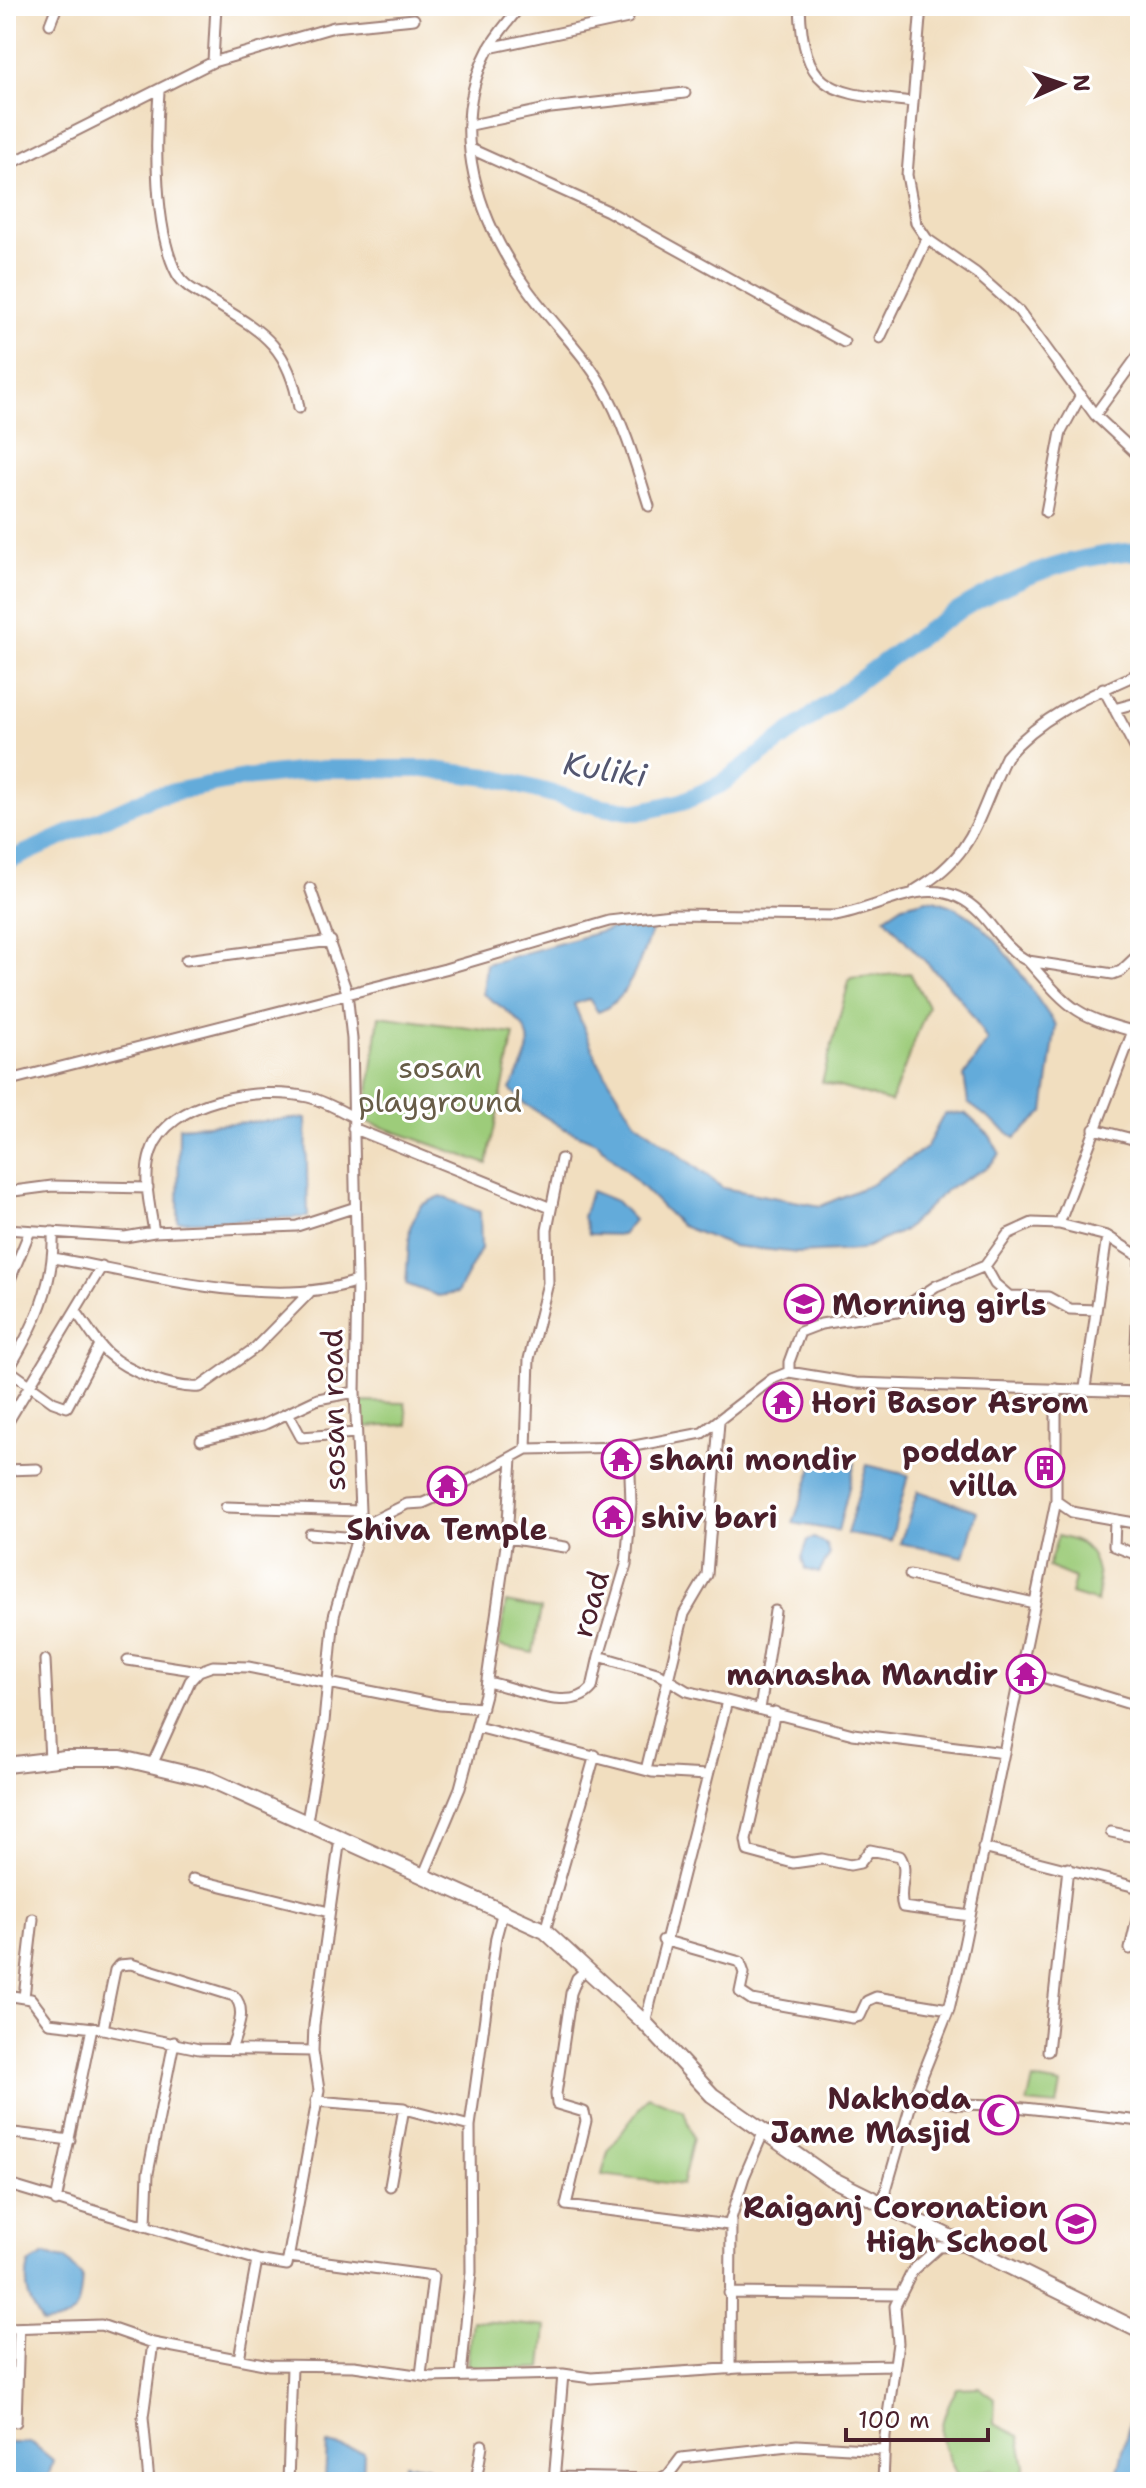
<svg xmlns="http://www.w3.org/2000/svg" width="1146" height="2488" viewBox="0 0 1146 2488" font-family="'Shantell Sans',sans-serif">
  <style>
    .green { fill: #9dcc7a; stroke: #747652; stroke-width: 2 }
    .water { fill: #63abda; stroke: #566582; stroke-width: 2 }
    .lines { fill: none; stroke-linecap: round; stroke-linejoin: round }
    .river { stroke: #63abda; stroke-width: 18 }
    .minor-casing { stroke: #9e7e75; stroke-width: 13 }
    .primary-casing { stroke: #9e7e75; stroke-width: 18 }
    .minor { stroke: #fff; stroke-width: 9 }
    .primary { stroke: #fff; stroke-width: 14 }
    .labels { text-anchor: middle; dominant-baseline: central; stroke-width: 6; stroke-linejoin: round; paint-order: stroke }
    .park-label { font-size: 30px; fill: #675c47; stroke: #fff }
    .poi-label { font-size: 30px; font-weight: bold; fill: #4a1f2b; stroke: #fff; text-anchor: start }
    .street-label { font-size: 30px; fill: #4a1f2b; stroke: #fff }
    .water-label { font-size: 32px; font-style: italic; fill: #545771; stroke: #fff }
  </style>
  <rect width="100%" height="100%" fill="#fff"/>
  <filter id="ink" filterUnits="userSpaceOnUse"><feTurbulence type="fractalNoise" baseFrequency=".0125" numOctaves="2"/><feDisplacementMap in="SourceGraphic" scale="16" xChannelSelector="R" yChannelSelector="G"/><feConvolveMatrix kernelMatrix="1 2 1 2 8 2 1 2 1" color-interpolation-filters="sRGB"/></filter>
  <filter id="wash" filterUnits="userSpaceOnUse"><feTurbulence type="fractalNoise" baseFrequency=".006" numOctaves="4" result="noise"/><feDisplacementMap in="SourceGraphic" scale="32" xChannelSelector="R" yChannelSelector="G"/><feGaussianBlur stdDeviation="1.8" result="paint"/><feColorMatrix in="noise" values="0 0 0 0 0 0 0 0 0 0 0 0 0 0 0 0 0 1.4 0 .05"/><feComposite in="paint" operator="in"/></filter>
  <g filter="url(#wash)">
    <rect width="100%" height="100%" fill="#f1debf"/>
    <!-- green -->
    <path class="green" d="M910 973 928 1006 891 1102 822 1082 850 978Z
      M379 1016 514 1034 487 1164 365 1121Z
      M358 1402 405 1403 408 1425 360 1427Z
      M1058 1536C1065 1538 1077 1541 1083 1545 1098 1558 1101 1584 1097 1602L1071 1594 1075 1578 1048 1567Z
      M506 1602 541 1609 533 1653 499 1646Z
      M1033 2080 1061 2085 1057 2106 1027 2103Z
      M648 2096 684 2111 693 2138 682 2185 602 2175 608 2152Z
      M472 2320 546 2327 542 2368 491 2370 467 2365Z
      M979 2387 995 2399 994 2424 1019 2436 1025 2466 1018 2482H1009L992 2469 958 2477C937 2435 935 2431 957 2388Z"/>
    <!-- water -->
    <path class="water" d="M927 899C990 908 1021 979 1056 1025L1044 1112 1015 1138 968 1103 964 1076 987 1041C958 983 922 965 885 917L903 905Z
      M621 926H653C642 956 629 1001 598 1012L589 999 574 1004 597 1060 635 1121 723 1188 821 1206 869 1185 926 1148 944 1114 965 1113 990 1136 1000 1154 988 1167 946 1190 905 1230 860 1250 798 1253 732 1246 681 1226 598 1143 563 1128 525 1104 510 1089C543 1036 531 1027 483 994L486 964Z
      M306 1118 308 1217 178 1222 179 1127Z
      M591 1191 616 1201 634 1220 622 1235 589 1234 583 1217Z
      M441 1196 480 1212 481 1249 457 1293 438 1296 406 1284 410 1227 421 1205Z
      M815 1462 855 1463 838 1531 793 1523Z
      M867 1465 908 1475 891 1541 847 1534Z
      M918 1491 977 1511 964 1557 900 1543Z
      M814 1538 827 1545 830 1554 819 1573 805 1569 802 1558 808 1540Z
      M45 2255 65 2259 82 2277C79 2310 78 2321 43 2324 29 2303 23 2288 29 2264Z
      M1136 2394H1140V2482L1116 2480Z
      M6 2443H32L53 2460 47 2482H6Z
      M327 2444 364 2452 363 2482 325 2481Z
      M405 2463 428 2467 427 2482H402Z"/>
    <g class="lines">
      <!-- river -->
      <path class="river" d="M6 862 153 796 244 778 324 769H425L489 777 602 807 638 812 682 802 721 784C763 753 806 721 848 689 939 620 1020 558 1140 551"/>
    </g>
  </g>
  <g filter="url(#ink)">
    <g class="lines">
      <defs>
        <path id="minor" d="M520 6C510 20 496 35 488 50 446 131 479 222 528 290 552 323 582 351 603 387 624 423 636 465 649 506
          M800 6C803 97 835 92 912 102
          M921 6 907 175 916 223 927 239 976 273 1019 311 1095 415 1140 457
          M50 24 57 6
          M489 48 628 18
          M213 62 216 6
          M159 92C155 140 154 231 177 274 183 285 195 291 205 297 258 330 288 341 299 408
          M471 125 551 108 685 93
          M471 149 608 211 844 342
          M6 166 213 62 334 27 414 19
          M880 338 927 239
          M1095 415 1140 353
          M1046 512 1061 432 1081 395
          M1103 688 1140 757
          M1114 709 1140 702
          M915 890C977 853 976 818 1006 757 1041 715 1091 695 1140 673
          M186 960 331 941
          M1028 961C1072 1011 1075 1016 1140 1033
          M6 1081 445 969 609 921 672 914 835 916C886 908 935 867 980 913 996 930 1007 951 1028 961L1113 974 1121 971 1140 953
          M353 1128 551 1208
          M1094 1129 1140 1141
          M6 1192 52 1186 148 1188
          M1059 1224 1107 1236 1085 1388
          M6 1229 125 1237 154 1232C150 1206 142 1178 151 1152 168 1099 260 1086 308 1097 324 1101 338 1109 353 1117
          M154 1232 297 1226 353 1208
          M1107 1236 1140 1257
          M1140 1257 1135 1367 1140 1457
          M53 1258C141 1273 272 1311 357 1281
          M985 1266 995 1284 1009 1296 1048 1297 1070 1309 1096 1310
          M6 1289 30 1231
          M77 1313C87 1326 95 1341 107 1353 128 1372 172 1389 200 1387L255 1348 309 1293
          M6 1368 53 1402 67 1407 100 1345
          M8 1370C34 1327 55 1284 53 1232
          M789 1372V1362L800 1332 821 1324 897 1312 936 1286 985 1266 1008 1234 1032 1223 1059 1224 1133 1031
          M288 1413 301 1437 356 1433
          M6 1425 102 1266
          M201 1440 263 1425 318 1399 355 1392
          M629 1447 631 1503 626 1565 599 1656 657 1673 687 1691 727 1701
          M526 1449 529 1359 548 1283 547 1230 561 1159
          M6 1470 37 1469
          M1056 1501 1072 1512 1140 1524
          M226 1507 360 1511
          M1115 1521 1114 1546 1140 1556
          M360 1527 407 1504 423 1503 448 1492 526 1449 629 1447 702 1433 772 1379 789 1372 856 1383 1140 1392
          M310 1534 356 1538
          M507 1538 565 1547
          M910 1575 1034 1603
          M45 1660 50 1760
          M128 1660 199 1671
          M1019 1670 1140 1707
          M487 1682C517 1687 570 1715 592 1688L599 1656
          M760 1709 775 1611
          M775 1712 746 1840 748 1851 793 1863 822 1859 850 1865 860 1863 870 1850 900 1856C910 1871 897 1889 903 1907L970 1916
          M477 1727 652 1772 707 1775
          M152 1765 190 1681 199 1671 213 1666 248 1667 440 1705 482 1708
          M646 1770 684 1614 707 1575 719 1422
          M307 1821 324 1722 334 1616 360 1527V1511L355 1392 357 1281 352 1039 347 992 310 888
          M1111 1832 1140 1838
          M983 1848 1140 1888
          M424 1874 460 1788 485 1694 507 1538 512 1458
          M193 1879 329 1912
          M545 1931 595 1755
          M663 1940 740 1962 744 1973 740 1992 752 2000 853 2018 860 2016 867 2001 876 1997 949 2009
          M1130 1949 1140 1906
          M586 1970 577 1978 571 1993 556 2094 557 2104 584 2112 586 2121 566 2205 729 2225 744 2177 764 2131
          M6 1995 31 1999 49 2023 103 2029 199 2049 313 2051
          M24 1997 33 1919
          M645 2023 727 1701 853 1734 1004 1753
          M103 2029 115 1970 119 1965 131 1964 234 1996C248 2010 236 2033 231 2050
          M1048 2051 1068 1868
          M917 2088 930 2099 958 2104 998 2105 1140 2121
          M316 2101 404 2108 390 2186
          M404 2109 470 2126
          M6 2132 70 2140
          M6 2184 258 2260
          M56 2201 92 2028
          M882 2204 911 2104 949 2009 963 1950 1056 1501V1389
          M146 2224 148 2173 174 2042
          M289 2257 433 2276 421 2375
          M729 2293 900 2295
          M6 2328 101 2325 153 2343 269 2365 354 2366 430 2377 563 2374 591 2378 739 2368 895 2365
          M239 2359 257 2260 287 2265 319 2090 313 2051 314 2025 340 1838
          M730 2369 731 2221
          M461 2376 471 2272 470 2126 496 1937 503 1911
          M16 2422 19 2328
          M555 2477 659 2479 669 2474 681 2458 797 2445 884 2450
          M149 2482 143 2417 153 2343
          M288 2482 292 2367
          M476 2482 482 2445
          M554 2482 563 2374
          M883 2482 885 2436 898 2343 895 2306 913 2270 939 2247 962 2246"/>
        <path id="primary" d="M6 1765 65 1758H121L209 1779 545 1931 645 2023 712 2095 830 2178 1140 2331"/>
      </defs>
      <!-- minor casing -->
      <use href="#minor" class="minor-casing"/>
      <!-- primary casing -->
      <use href="#primary" class="primary-casing"/>
      <!-- minor -->
      <use href="#minor" class="minor"/>
      <!-- primary -->
      <use href="#primary" class="primary"/>
    </g>
  </g>
  <!-- icons -->
  <defs>
    <symbol id="school-ring" viewBox="-11 -11 22 22"><circle r="9.5" fill="#fff" stroke="#b5179e" stroke-width="1.5"/><path d="M0-5L7-2L0 1L-7-2ZM-4 1L0 2.5L4 1V4Q0 6-4 4Z" fill="#b5179e"/></symbol>
    <symbol id="temple-ring" viewBox="-11 -11 22 22"><circle r="9.5" fill="#fff" stroke="#b5179e" stroke-width="1.5"/><path d="M0-6L5-2H3V0L6.5 2.5H4V6H1.5V3h-3V6H-4V2.5H-6.5L-3 0V-2H-5Z" fill="#b5179e"/></symbol>
    <symbol id="building-ring" viewBox="-11 -11 22 22"><circle r="9.5" fill="#fff" stroke="#b5179e" stroke-width="1.5"/><path d="M-4-6H4V6H1V3H-1V6H-4ZM-2.5-4.3h1.7v1.8h-1.7ZM.8-4.3h1.7v1.8H.8ZM-2.5-1h1.7V.8h-1.7ZM.8-1h1.7V.8H.8Z" fill="#b5179e"/></symbol>
    <symbol id="mosque-ring" viewBox="-11 -11 22 22"><circle r="9.5" fill="#fff" stroke="#b5179e" stroke-width="1.5"/><path d="M3.5-4.9A6 6 0 1 0 3.5 4.9A5 5 0 1 1 3.5-4.9Z" fill="#b5179e"/></symbol>
  </defs>
  <g fill-rule="evenodd">
    <use href="#school-ring" x="782" y="1282" width="44" height="44"/>
    <use href="#temple-ring" x="761" y="1380" width="44" height="44"/>
    <use href="#temple-ring" x="599" y="1437" width="44" height="44"/>
    <use href="#building-ring" x="1023" y="1446" width="44" height="44"/>
    <use href="#temple-ring" x="425" y="1464" width="44" height="44"/>
    <use href="#temple-ring" x="591" y="1495" width="44" height="44"/>
    <use href="#temple-ring" x="1004" y="1652" width="44" height="44"/>
    <use href="#mosque-ring" x="977" y="2093" width="44" height="44"/>
    <use href="#school-ring" x="1054" y="2202" width="44" height="44"/>
  </g>
  <g class="labels">
    <!-- park labels -->
    <g class="park-label">
      <text x="440" y="1067">sosan<tspan x="440" dy="34">playground</tspan></text>
    </g>
    <!-- poi labels -->
    <g class="poi-label">
      <text x="832" y="1304">Morning girls</text>
      <text x="811" y="1402">Hori Basor Asrom</text>
      <text x="1017" y="1451" text-anchor="end">poddar<tspan x="1017" dy="34">villa</tspan></text>
      <text x="649" y="1459">shani mondir</text>
      <text x="641" y="1517">shiv bari</text>
      <text x="447" y="1529" text-anchor="middle">Shiva Temple</text>
      <text x="998" y="1674" text-anchor="end">manasha Mandir</text>
      <text x="971" y="2098" text-anchor="end">Nakhoda<tspan x="971" dy="34">Jame Masjid</tspan></text>
      <text x="1048" y="2207" text-anchor="end">Raiganj Coronation<tspan x="1048" dy="34">High School</tspan></text>
    </g>
    <!-- street labels -->
    <g class="street-label">
      <text transform="translate(333 1410) rotate(-91)">sosan road</text>
      <text transform="translate(590 1604) rotate(-74)">road</text>
    </g>
    <!-- water labels -->
    <g class="water-label">
      <text transform="translate(605 769) rotate(9)">Kuliki</text>
    </g>
  </g>
  <!-- margin -->
  <rect width="1146" height="2488" fill="none" stroke="#fff" stroke-width="32"/>
  <!-- north arrow -->
  <g transform="translate(1062 84) rotate(87)" stroke="#ffffff" stroke-width="6" paint-order="stroke">
  <path d="M0-6L14 30L0 20L-14 30Z" fill="#4a1f2b"/>
  <text y="-12" font-size="22" font-weight="bold" text-anchor="middle" fill="#4a1f2b">N</text>
  </g>
  <!-- scale -->
  <path d="M846 2428v12h142v-12" fill="none" stroke="#4a1f2b" stroke-width="4"/>
  <text x="858" y="2428" font-size="24" fill="#4a1f2b" stroke="#ffffff" stroke-width="6" paint-order="stroke">100 m</text>
</svg>
